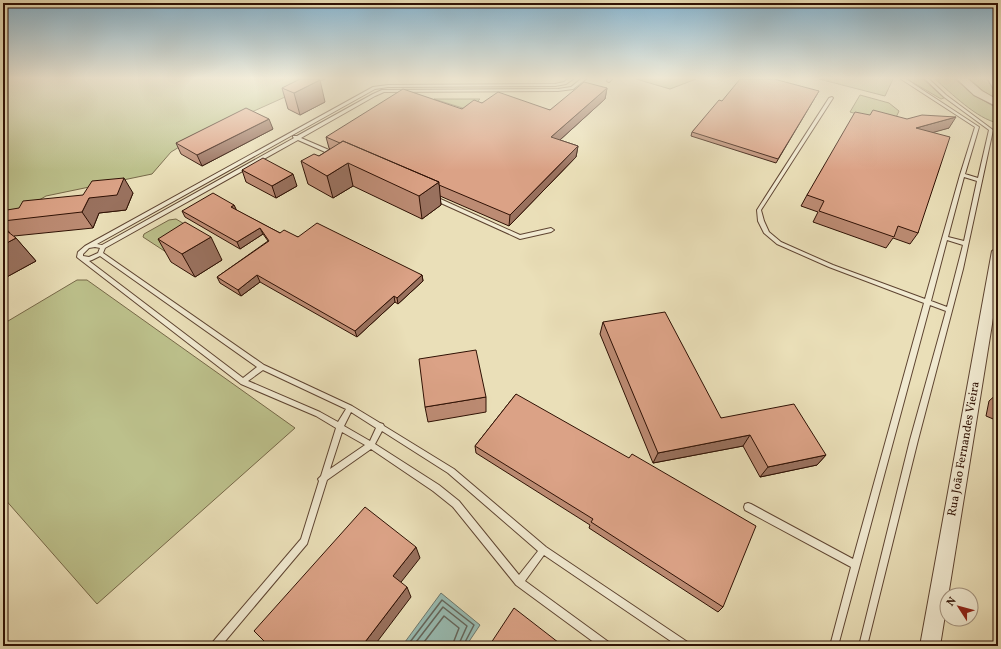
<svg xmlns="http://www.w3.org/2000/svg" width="1001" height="649" viewBox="0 0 1001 649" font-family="Vollkorn,serif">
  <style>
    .green { fill: #bcc08b; stroke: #766848 }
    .water { fill: #98bcb3; stroke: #6e786d }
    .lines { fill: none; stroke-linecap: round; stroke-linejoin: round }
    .shore { stroke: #64665c; stroke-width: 1.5 }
    .service-casing { stroke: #5e4431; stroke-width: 2 }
    .minor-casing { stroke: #5e4431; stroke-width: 2 }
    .tertiary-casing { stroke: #5e4431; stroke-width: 2 }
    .service { fill: #f1ead1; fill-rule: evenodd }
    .minor { fill: #f1ead1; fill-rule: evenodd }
    .tertiary { fill: #f1ead1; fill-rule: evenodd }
    .wall { fill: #bc8b73; stroke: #2f1104 }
    .shaded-wall { fill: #99715e; stroke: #2f1104 }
    .building { fill: #dba286; stroke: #2f1104 }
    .labels { text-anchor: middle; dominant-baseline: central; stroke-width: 3; stroke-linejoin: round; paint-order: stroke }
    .street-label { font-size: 12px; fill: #2f1104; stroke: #f1ead1 }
  </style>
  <rect width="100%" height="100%" fill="#eadfb8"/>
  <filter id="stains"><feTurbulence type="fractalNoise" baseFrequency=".005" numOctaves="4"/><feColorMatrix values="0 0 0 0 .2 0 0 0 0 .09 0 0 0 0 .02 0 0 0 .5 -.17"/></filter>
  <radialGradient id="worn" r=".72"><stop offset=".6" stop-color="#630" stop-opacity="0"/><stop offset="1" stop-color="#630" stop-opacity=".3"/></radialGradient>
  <!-- green -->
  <path class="green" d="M3 79H325L194 138 171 152 152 174 46 196 3 221Z
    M636 79H696L670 89Z
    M819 79H893L885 96Z
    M907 79H923L944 98 941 99Z
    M935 79H955L971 93 998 109V123C977 119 951 93 935 79Z
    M970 79H987L998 97V101L982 90Z
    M860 95 889 103 899 111 893 124 850 112Z
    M434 99H480L469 110Z
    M176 219 201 234 169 254 143 237 144 234 169 220Z
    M77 280H87L295 428 97 604 3 497V324Z"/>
  <!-- water -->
  <path class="water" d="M441 593 480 625 466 646H402Z"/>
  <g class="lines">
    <!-- shore -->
    <path class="shore" d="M407 646 442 600 474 625 463 646
      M413 646 443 607 467 626 458 646
      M421 646 444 616 459 628 452 646"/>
    <defs>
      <path id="service" d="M568 79H573L566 84 555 86 388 87 375 89 97 244 102 245 294 138 293 137V136H297L373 94 382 90 558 89 571 87 581 79H586L573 89 558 91 384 92 375 96 301 138 336 153V155H332L298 140 105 248 103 253 264 365 352 406 380 423 383 424 384 426 454 469 546 547 689 643 690 646H678L544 555 525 581 610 643 611 646H599L516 585 453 507 433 491 371 449 327 480 307 544 221 646H211L212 643 301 539 319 481 318 479 321 476 336 428 316 416 241 384 78 258 77 257 78 252 85 246 373 87 388 85 555 84 564 82ZM95 247 100 248 98 253 89 257 83 256V254L89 248ZM100 256 257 367 243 378 89 261 92 260ZM263 370 346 409 338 422 320 412 248 381ZM351 412 376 428 370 441 344 426ZM382 431 448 473 538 551 519 575 459 501 439 485 375 444ZM342 432 365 445 330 469Z
        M608 79H612L609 82 607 81Z
        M901 79H906L979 127 965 174 978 178 989 130 944 97 925 79H929L946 95 993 130 963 269 918 440 867 646H859L910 440 946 311 930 305 838 646H830L851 567 745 510 744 507 745 504 748 503 751 504 853 559 924 303 829 267 777 244 764 233 758 221 757 210 829 98 832 97 833 98 761 210 764 221 769 232 781 242 833 265 925 299 960 175 975 127ZM964 177 977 181 964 241 948 237ZM947 240 963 245 947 307 931 301Z
        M432 197H436L520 235 551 228 554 230 551 232 520 239 518 238 432 199Z"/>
      <path id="minor" d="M988 79H996L998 91H995Z
        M998 247V287L940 646H920L992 251Z"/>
      <path id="tertiary" d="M957 79H968L982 91 998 100V107L974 95Z"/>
    </defs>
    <!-- service casing -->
    <use href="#service" class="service-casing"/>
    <!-- minor casing -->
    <use href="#minor" class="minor-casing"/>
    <!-- tertiary casing -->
    <use href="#tertiary" class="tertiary-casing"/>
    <!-- service -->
    <use href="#service" class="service"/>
    <!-- minor -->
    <use href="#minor" class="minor"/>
    <!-- tertiary -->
    <use href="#tertiary" class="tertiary"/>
  </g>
  <!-- wall -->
  <path class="wall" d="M282 88 325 102 300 115 288 109Z
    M607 88 605 99 560 140 578 146 576 157 509 226 440 196 441 205 422 219 353 186 333 198 308 184 301 161 319 156 330 149 329 148 326 137 462 109 482 103 550 110Z
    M819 91 776 163 691 136 692 132 722 101Z
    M870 115 949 128 932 132 918 233 910 244 893 238 886 248 813 222 818 212 801 206 807 195Z
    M273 129 202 166 181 154 176 143Z
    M242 170 297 186 276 198 246 182Z
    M133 193 126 210 99 213 93 228 14 236 36 261 3 279V228L10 233 3 225V216Z
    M234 205 236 210 280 233 298 237 422 275 423 281 398 304 395 302 357 337 260 282 241 296 220 283 217 277 268 241 263 234 240 249 185 217 182 211Z
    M158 239 222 260 195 277 171 262Z
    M603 322 721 418 826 455 817 465 760 477 743 446 653 463 600 334Z
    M998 393V421L986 416 989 401Z
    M516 394 723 607 718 612 589 528 590 525 476 453 475 446Z
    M486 397V412L428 422 425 407Z"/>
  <!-- shaded-wall -->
  <path class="shaded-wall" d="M320 80 325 102 300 115 294 93Z
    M607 88 605 99 551 148V137Z
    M956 117 949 128 910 139 916 128Z
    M269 119 273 129 202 166 197 155Z
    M578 146 576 157 509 226 510 215Z
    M348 163 353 186 333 198 327 176Z
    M293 174 297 186 276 198 272 186Z
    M124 178 133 193 126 210 99 213 93 228 82 212 89 198Z
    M439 182 441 205 422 219 419 196Z
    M234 205 237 211 231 207Z
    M260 228 263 234 240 249 237 242Z
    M211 237 222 260 195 277 182 254Z
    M16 238 36 261 3 279V245Z
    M257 275 260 282 241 296 238 290Z
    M422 275 423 281 398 304 397 298Z
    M394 296 395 302 357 337 355 331Z
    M750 435 743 446 653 463 658 453Z
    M826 455 817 465 760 477 768 467Z
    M416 547 420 558 398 586 393 576Z
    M407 587 411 597 374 646H362Z"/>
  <!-- building -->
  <path class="building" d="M300 79H318L320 80 294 93 282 88Z
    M740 79H774L819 91 778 159 692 132 719 100 722 101Z
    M584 82 607 88 551 137 578 146 510 215 439 185V182L343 141 340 143 326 137 403 89 462 109 474 100 482 103 498 92 550 110Z
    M246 108 269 119 197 155 176 143Z
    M873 110 907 119 922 115 956 117 916 128 950 137 918 233 898 226 894 237 819 211 824 201 807 195 855 112 870 115Z
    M343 141 439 182 419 196 348 163 327 176 301 161 314 154 319 156Z
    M263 158 293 174 272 186 242 170Z
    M124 178 117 195 89 198 82 212 3 221V216L7 210 19 208 23 201 83 195 92 181Z
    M213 193 234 205 231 207 280 233 284 230 298 237 317 223 422 275 397 298 394 296 355 331 257 275 238 290 217 277 269 241 260 228 237 242 182 211Z
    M185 222 211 237 182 254 158 239Z
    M3 228 16 238 3 245Z
    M665 312 721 418 794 404 826 455 768 467 750 435 658 453 603 322Z
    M476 350 486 397 425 407 419 359Z
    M516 394 629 458 632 454 756 526 723 607 591 522 593 519 475 446Z
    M365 507 416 547 393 576 407 587 362 646H269L254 631Z
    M514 608 563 646H489Z"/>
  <!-- sky -->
  <linearGradient id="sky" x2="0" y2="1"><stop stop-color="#88b7d3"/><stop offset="0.46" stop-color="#f6f1df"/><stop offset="1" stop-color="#f6f1df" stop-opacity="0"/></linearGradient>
  <rect width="1001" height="170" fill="url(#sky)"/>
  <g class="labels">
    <!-- street labels -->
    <g class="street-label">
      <text transform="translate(964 449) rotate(-80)">Rua João Fernandes Vieira</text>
    </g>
  </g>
  <!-- margin -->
  <rect width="1001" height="649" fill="none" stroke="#eadfb8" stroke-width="16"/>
  <rect x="4" y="4" width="993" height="641" fill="none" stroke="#2f1104" stroke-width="2"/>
  <rect x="8" y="8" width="985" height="633" fill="none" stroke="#2f1104"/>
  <!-- north arrow -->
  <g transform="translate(959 607) rotate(306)"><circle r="19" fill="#f1ead1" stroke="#a3937f"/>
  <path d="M0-3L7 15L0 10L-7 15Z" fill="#8f2418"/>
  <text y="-6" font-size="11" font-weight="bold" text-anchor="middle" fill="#2f1104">N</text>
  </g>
  <rect width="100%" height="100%" filter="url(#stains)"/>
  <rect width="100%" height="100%" fill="url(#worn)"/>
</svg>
